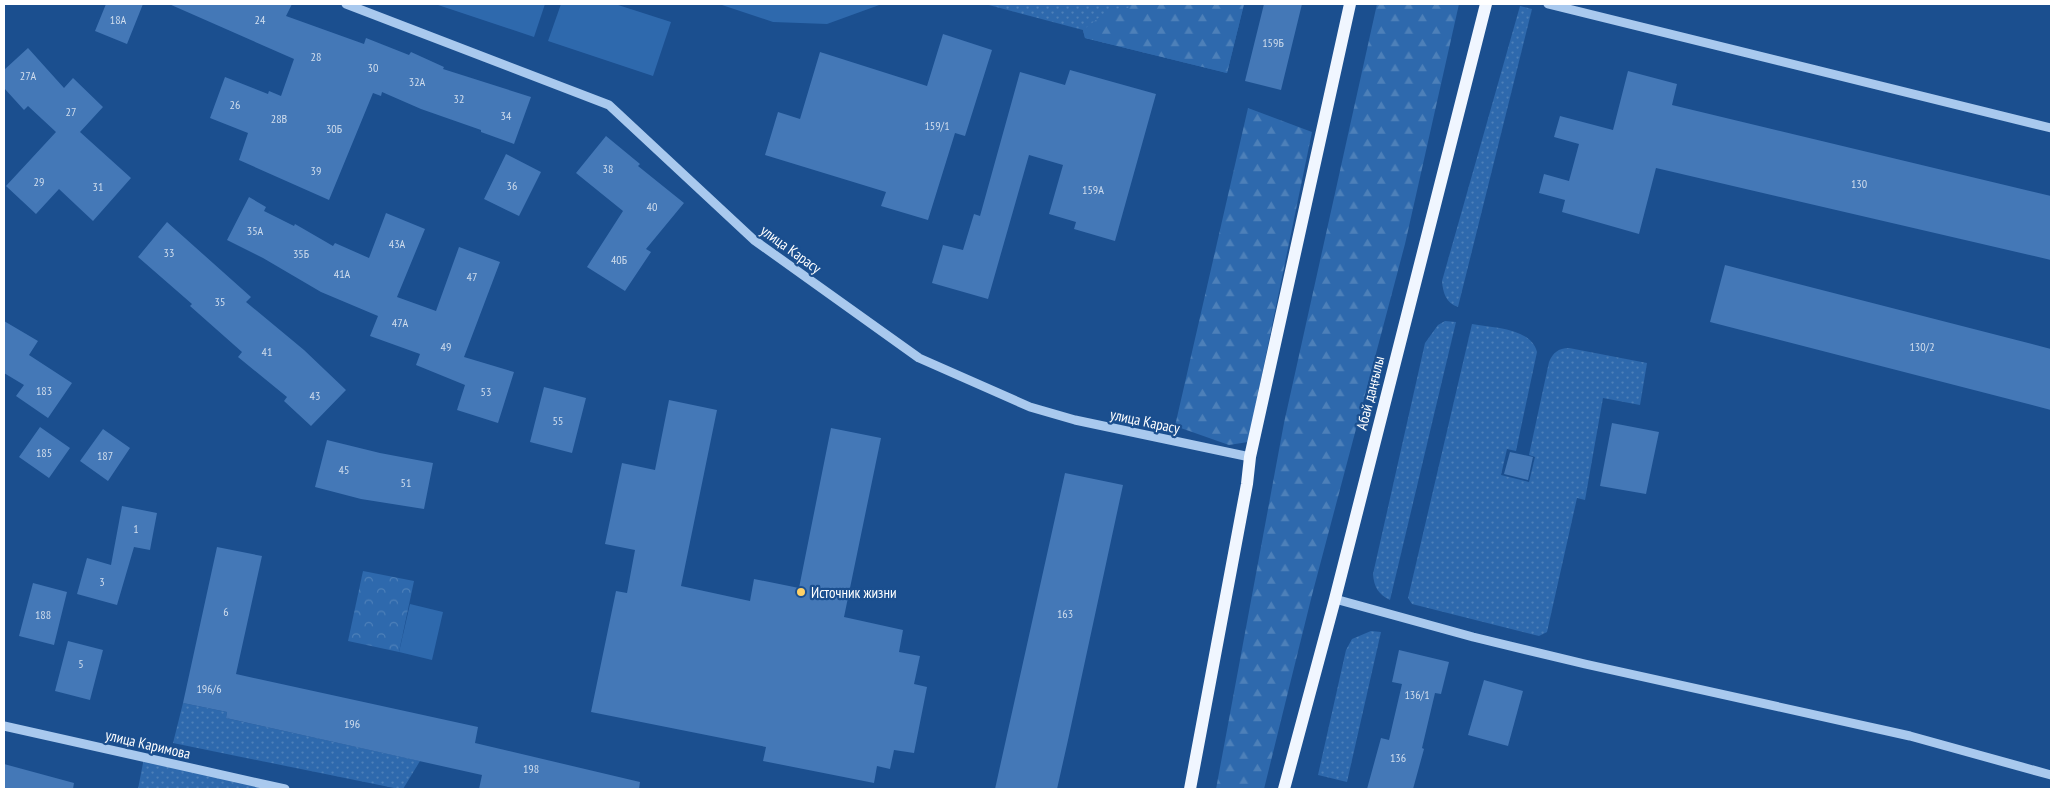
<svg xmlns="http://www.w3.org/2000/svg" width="2055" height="793" viewBox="0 0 2055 793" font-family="'PT Sans Narrow',sans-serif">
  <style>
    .grass { fill: url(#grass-dots) }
    .forest { fill: url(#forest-firs) }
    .park { fill: url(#park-crowns) }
    .garden { fill: #2e69ad }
    .building { fill: #4478b7 }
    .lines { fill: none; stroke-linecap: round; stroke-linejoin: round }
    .minor { stroke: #a9c9ee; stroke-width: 9 }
    .major { stroke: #f0f6ff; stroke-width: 12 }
    .poi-dot { fill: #ffd166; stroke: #1b4f8f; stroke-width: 2 }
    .labels { text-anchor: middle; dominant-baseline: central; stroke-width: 4.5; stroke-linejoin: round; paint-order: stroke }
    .number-label { font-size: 12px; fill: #d0dded }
    .street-label { font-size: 15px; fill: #fff; stroke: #1b4f8f }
    .poi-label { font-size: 15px; fill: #fff; stroke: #1b4f8f; text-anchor: start }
  </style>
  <defs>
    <pattern id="grass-dots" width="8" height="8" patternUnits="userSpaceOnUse" patternTransform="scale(1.25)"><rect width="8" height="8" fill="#2e69ad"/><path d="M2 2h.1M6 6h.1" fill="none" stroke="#4d80b9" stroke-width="1.8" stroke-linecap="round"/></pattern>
    <pattern id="forest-firs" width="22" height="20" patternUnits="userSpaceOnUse" patternTransform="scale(1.25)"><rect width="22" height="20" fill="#2e69ad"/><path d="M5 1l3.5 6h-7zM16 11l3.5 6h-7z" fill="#4d80b9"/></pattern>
    <pattern id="park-crowns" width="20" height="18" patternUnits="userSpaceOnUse" patternTransform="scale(1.25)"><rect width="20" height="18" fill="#2e69ad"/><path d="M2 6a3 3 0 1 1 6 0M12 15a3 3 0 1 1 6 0" fill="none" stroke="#4d80b9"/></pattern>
  </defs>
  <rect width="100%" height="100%" fill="#1b4f8f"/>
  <!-- grass -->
  <path class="grass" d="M985 4H1244L1227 73 1085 38 1083 30Z
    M1520 6 1532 9 1458 307C1446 303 1443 293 1442 281Z
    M1445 321 1456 322 1390 600C1378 594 1374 587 1373 574L1425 343 1438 325Z
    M1472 324C1494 328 1531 328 1537 352L1516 451 1507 449 1501 475 1529 482 1535 457 1529 455 1549 362C1553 353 1558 348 1569 348L1647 363 1640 405 1603 398 1585 500 1577 498 1547 632 1539 636 1412 604 1408 598Z
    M1371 631 1381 632 1347 782 1318 775 1346 650 1352 639Z
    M183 703 227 712 226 718 420 761 403 789H399L173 743Z
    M144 758 285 789H138Z"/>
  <!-- forest -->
  <path class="forest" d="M1132 4H1244L1227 73 1085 38 1083 30 1110 9 1128 8Z
    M1377 4H1459L1405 244 1312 595 1264 789H1216L1284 423Z
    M1248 108 1312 132 1248 442 1229 445 1175 426Z"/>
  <!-- park -->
  <path class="park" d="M363 571 414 581 399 652 348 641Z"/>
  <!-- garden -->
  <path class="garden" d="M435 4H545L534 37Z
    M561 4H615L671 22 653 76 548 41Z
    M719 4H882L827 24 773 22Z
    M410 604 443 612 432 660 399 652Z"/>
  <!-- building -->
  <path class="building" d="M106 4H143L127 44 95 31Z
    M169 4H292L286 16 364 44 366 38 409 55 411 52 444 67 443 69 531 97 514 144 481 132V130L421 109 382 92 381 96 373 93 329 200 239 160 248 133 210 118 225 77 268 94 269 91 281 96 294 59Z
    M1264 4H1302L1281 90 1245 81Z
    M943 34 992 50 965 136 955 133 928 220 881 206 886 192 765 155 778 112 800 119 820 52 927 86Z
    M28 48 64 88 73 78 103 107 80 132 131 178 93 221 59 189 36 214 6 186 56 132 28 106 24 110 4 88V70Z
    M1070 70 1156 94 1115 241 1074 229 1076 222 1049 214 1063 165 1029 155 988 299 932 283 943 245 963 250 974 214 980 216 1020 72 1065 85Z
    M1628 71 1677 84 1672 105 2051 196V260L1656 168 1639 234 1562 212 1565 200 1539 193 1544 174 1569 181 1579 144 1554 137 1560 116 1613 130Z
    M606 136 640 164 638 166 684 203 646 249 651 252 625 291 587 267 623 211 576 173Z
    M506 154 541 172 519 216 484 199Z
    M249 197 266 207 264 211 294 226 295 224 333 246 335 243 369 258 386 213 425 229 397 297 436 311 459 247 500 262 464 357 514 372 498 423 457 410 465 385 416 365 420 354 370 336 378 316 321 292 263 258 227 240Z
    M167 222 251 297 246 302 304 350 346 390 311 426 284 401 287 397 238 357 242 352 190 306 192 304 138 257Z
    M1725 265 2051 349V410L1710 322Z
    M4 321 38 341 29 355 72 383 48 418 16 396 24 385 4 373Z
    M544 387 586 398 572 453 530 442Z
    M669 400 717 410 681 586 750 601 754 579 799 588 831 428 881 438 844 617 903 630 899 652 920 656 914 684 927 687 914 753 894 750 890 769 877 766 874 783 763 761 766 747 591 712 616 591 627 593 635 550 605 544 622 463 655 470Z
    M1612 423 1659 432 1646 494 1600 486Z
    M40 427 70 448 49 478 19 457Z
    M103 429 130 448 108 481 80 461Z
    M327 440 380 453 433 463 424 509 361 499 315 487Z
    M1510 452 1533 457 1528 480 1504 474Z
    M1065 473 1123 485 1068 740 1057 789H995Z
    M122 506 157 513 150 550 134 547 117 605 77 594 87 558 111 565Z
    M217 547 262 556 236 674 478 727 475 743 640 782 639 789H479L482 775 226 718 227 712 183 703Z
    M33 583 67 592 54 645 19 636Z
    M68 641 103 650 90 700 55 691Z
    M1399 650 1449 662 1441 694 1435 693 1422 748 1424 749 1413 789H1367L1381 738 1389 740 1402 684 1392 682Z
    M1484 680 1523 691 1508 746 1468 735Z
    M4 764 74 783 73 789H4Z"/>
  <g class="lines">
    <!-- minor -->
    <path class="minor" d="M346 4 609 105 754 240 919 358 1030 407 1075 420 1250 457
      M1548 4 2051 128
      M1335 599 1473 637 1585 664 1910 736 2051 775
      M4 726 285 789"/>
    <!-- major -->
    <path class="major" d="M1190 789 1247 484 1250 457 1350 4
      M1284 789 1335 599 1486 4"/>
  </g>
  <!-- markers -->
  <circle class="poi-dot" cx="801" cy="592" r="5"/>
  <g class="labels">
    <!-- number labels -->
    <g class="number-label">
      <text x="118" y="19">18А</text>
      <text x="260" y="19">24</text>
      <text x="1273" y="42">159Б</text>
      <text x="316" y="56">28</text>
      <text x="373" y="67">30</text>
      <text x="28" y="75">27А</text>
      <text x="417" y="81">32А</text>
      <text x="459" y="98">32</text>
      <text x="235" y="104">26</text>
      <text x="71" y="111">27</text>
      <text x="506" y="115">34</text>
      <text x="279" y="118">28В</text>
      <text x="937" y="125">159/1</text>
      <text x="334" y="128">30Б</text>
      <text x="608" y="168">38</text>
      <text x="316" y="170">39</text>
      <text x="39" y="181">29</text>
      <text x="1859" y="183">130</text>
      <text x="512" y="185">36</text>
      <text x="98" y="186">31</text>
      <text x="1093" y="189">159А</text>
      <text x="652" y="206">40</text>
      <text x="255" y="230">35А</text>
      <text x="397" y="243">43А</text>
      <text x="169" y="252">33</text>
      <text x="301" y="253">35Б</text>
      <text x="619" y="259">40Б</text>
      <text x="342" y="273">41А</text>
      <text x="472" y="276">47</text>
      <text x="220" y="301">35</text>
      <text x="400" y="322">47А</text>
      <text x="446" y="346">49</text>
      <text x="1922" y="346">130/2</text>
      <text x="267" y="351">41</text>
      <text x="44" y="390">183</text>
      <text x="486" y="391">53</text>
      <text x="315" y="395">43</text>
      <text x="558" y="420">55</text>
      <text x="44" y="452">185</text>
      <text x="105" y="455">187</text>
      <text x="344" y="469">45</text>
      <text x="406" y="482">51</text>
      <text x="136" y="528">1</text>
      <text x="102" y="581">3</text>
      <text x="226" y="611">6</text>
      <text x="1065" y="613">163</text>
      <text x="43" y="614">188</text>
      <text x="81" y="663">5</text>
      <text x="209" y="688">196/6</text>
      <text x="1417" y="694">136/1</text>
      <text x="352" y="723">196</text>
      <text x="1398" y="757">136</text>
      <text x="531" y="768">198</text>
    </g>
    <!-- street labels -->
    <g class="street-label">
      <text transform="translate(791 249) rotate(36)">улица Карасу</text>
      <text transform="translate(1370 393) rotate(-76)">Абай даңғылы</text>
      <text transform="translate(1145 421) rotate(12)">улица Карасу</text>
      <text transform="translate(148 744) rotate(13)">улица Каримова</text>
    </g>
    <!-- poi labels -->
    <g class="poi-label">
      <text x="811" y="592">Источник жизни</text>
    </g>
  </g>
  <!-- border -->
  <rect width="2055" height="793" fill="none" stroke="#ffffff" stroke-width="10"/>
</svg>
